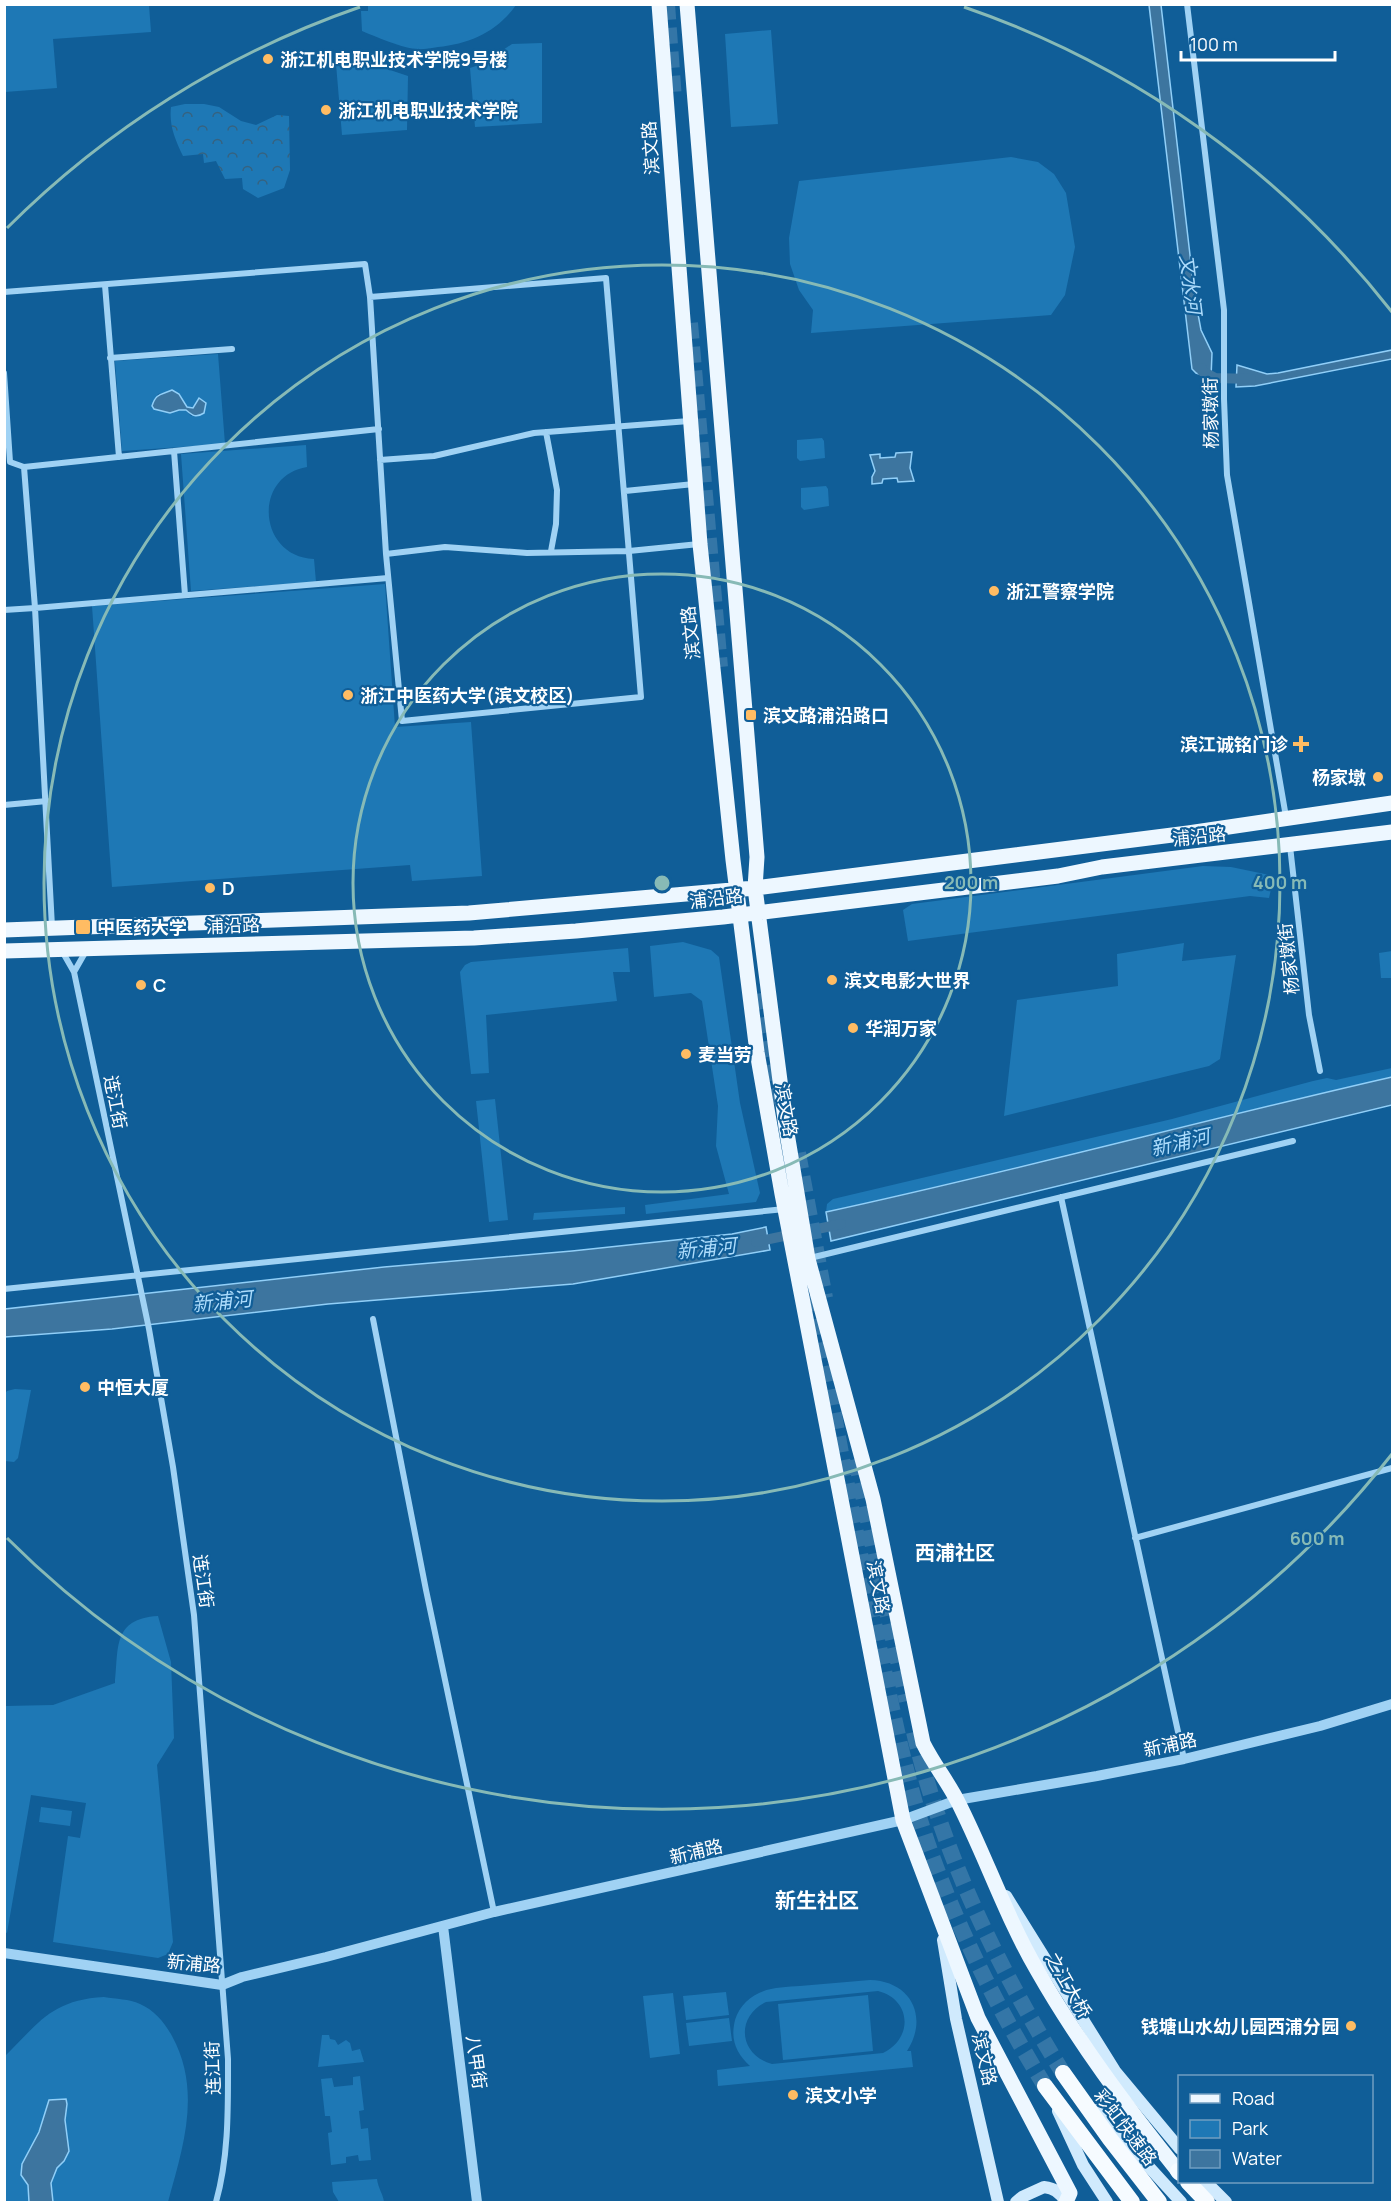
<svg xmlns="http://www.w3.org/2000/svg" width="1397" height="2207" viewBox="0 0 1397 2207" font-family="Manrope,'Noto Sans SC',sans-serif">
  <style>
    .green { fill: #1e78b5; fill-rule: evenodd }
    .forest { fill: url(#forest-crowns) }
    .water { fill: #3d759f; stroke: #91cff8; stroke-width: 1.5 }
    .lines { fill: none; stroke-linecap: round; stroke-linejoin: round }
    .canal { stroke: #3d759f; stroke-width: 10 }
    .trunk-tunnel { stroke: #3476a7; stroke-width: 16; stroke-dasharray: 16 8; stroke-linecap: butt }
    .minor { stroke: #a0d2f4; stroke-width: 6 }
    .tertiary { stroke: #a0d2f4; stroke-width: 10 }
    .secondary { stroke: #d0eafd; stroke-width: 12 }
    .primary { stroke: #edf7ff; stroke-width: 15 }
    .trunk { stroke: #f6fbff; stroke-width: 16 }
    .ring { fill: none; stroke: #87bab6; stroke-width: 3 }
    .poi-dot { fill: #ffbc63; stroke: #105e98; stroke-width: 2 }
    .labels { text-anchor: middle; dominant-baseline: central; stroke-width: 4.5; stroke-linejoin: round; paint-order: stroke }
    .poi-label { font-size: 18px; font-weight: bold; fill: #fff; stroke: #105e98; text-anchor: start }
    .street-label { font-size: 18px; fill: #fff; stroke: #105e98 }
    .water-label { font-size: 20px; font-style: italic; fill: #acdbfb; stroke: #105e98 }
    .neighbourhood-label { font-size: 20px; font-weight: bold; fill: #fff; stroke: #105e98 }
    .quarter-label { font-size: 21px; font-weight: bold; fill: #fff; stroke: #105e98 }
    .centre { fill: #87bab6; stroke: #105e98; stroke-width: 3 }
    .ring-label { font-size: 18px; text-anchor: middle; font-weight: bold; fill: #87bab6; stroke: #105e98; stroke-width: 4.5; stroke-linejoin: round; paint-order: stroke }
  </style>
  <defs>
    <pattern id="forest-crowns" width="20" height="18" patternUnits="userSpaceOnUse" patternTransform="scale(1.5)"><rect width="20" height="18" fill="#1e78b5"/><path d="M2 6a3 3 0 1 1 6 0M12 15a3 3 0 1 1 6 0" fill="none" stroke="#356280"/></pattern>
  </defs>
  <rect width="100%" height="100%" fill="#105e98"/>
  <!-- green -->
  <path class="green" d="M5 4 149 5 151 32 53 39 57 88 5 92Z
    M368 5V4L516 5C498 31 470 44 438 47 431 48 422 50 415 49 397 46 379 38 362 31L361 11H368Z
    M771 30 778 124 731 127 725 34Z
    M542 43V123L475 127 470 68 482 64 512 44Z
    M335 52H362L390 70 408 76 407 130 342 135Z
    M1011 157 1038 162 1054 174 1066 193 1075 247 1065 295 1051 315 811 333 813 310 799 290 790 264 789 238 799 181Z
    M218 354 225 444 122 451 115 361ZM167 392 187 407 193 408 198 399 200 415 191 416 186 410C174 409 163 415 152 406L158 394Z
    M822 438 824 441 825 458 800 461 797 458V440Z
    M306 445 307 467C252 476 258 557 314 559L316 582 191 591 181 454Z
    M826 486 828 489 829 506 804 510 801 507V488Z
    M385 584 395 727 471 722 482 876 412 881 410 865 112 887 92 606Z
    M1203 866 1231 867 1274 876 1269 898 1250 896 908 941 903 910 912 904Z
    M683 942 711 950 719 957 740 1103 760 1193 756 1202 646 1214 645 1205 729 1194 716 1146 718 1106 702 1001 691 993 654 997 650 946Z
    M1184 943 1182 961 1236 955 1220 1059 1209 1066 1004 1116 1017 1000 1118 986 1117 954Z
    M628 948 630 972H613L617 1001 486 1015 489 1073 471 1074 460 972 465 965 471 962Z
    M1392 951V989L1391 978H1381L1379 953Z
    M1392 1068V1077C1203 1120 1016 1169 826 1212L827 1204 833 1199 1172 1119 1313 1081 1327 1078 1336 1080Z
    M495 1099 508 1220 489 1222 476 1101Z
    M625 1207V1214L533 1220 534 1213Z
    M15 1389 31 1390 18 1458 14 1462 5 1461 4 1395 7 1391Z
    M158 1616 171 1662 174 1738 157 1765 173 1942 168 1954 158 1958 53 1942 68 1836 80 1838 86 1803 31 1795 7 1933 5 1932 6 1706 53 1705 115 1683C119 1648 112 1619 158 1616Z
    M41 1807 72 1811 70 1826 39 1822Z
    M870 1980C911 1981 929 2017 907 2051H911L913 2067 718 2086 717 2070 750 2066C738 2055 731 2042 734 2025 736 2011 746 1999 759 1993 771 1987 787 1987 800 1986 823 1984 847 1982 870 1980ZM878 1991C911 1999 914 2038 883 2053L772 2064C739 2055 735 2017 766 2002Z
    M726 1992 729 2015 686 2020 683 1996Z
    M673 1993 680 2054 650 2058 643 1996Z
    M868 1995 873 2051 783 2060 778 2004Z
    M104 1997C116 1999 129 1999 140 2004 154 2010 165 2023 172 2036 202 2091 183 2147 168 2202H5L4 2057C39 2023 51 2000 104 1997Z
    M729 2018 732 2041 689 2046 686 2023Z
    M322 2035H329L330 2039 335 2040 338 2045 346 2040 350 2043 352 2051 360 2049 364 2062 318 2067Z
    M360 2076 364 2110 359 2111 361 2129 368 2128 371 2160 359 2161 358 2155 346 2157V2163L331 2165 328 2133 332 2132 330 2116H325L321 2079 332 2078 334 2087 353 2085V2077Z
    M377 2179C378 2188 383 2194 384 2202H339L333 2192 332 2182Z"/>
  <!-- forest -->
  <path class="forest" d="M185 104H204L219 107 241 121 256 125 277 115 289 116 290 170 284 188 258 198 243 189 242 178 225 179 216 161 204 163 203 154 183 156C175 139 169 126 171 107Z"/>
  <!-- water -->
  <path class="water" d="M1149 5H1161L1195 298 1201 330 1212 353 1211 378 1196 373 1192 369Z
    M1392 350V359L1255 386 1236 387 1237 365 1267 374 1278 373Z
    M172 390 179 394 187 407 193 408 199 398 206 403 204 413C196 418 193 416 186 410H179L170 413 154 409 152 406C156 393 161 395 172 390Z
    M912 452 910 468 914 481 898 482 897 478 883 479 882 483 872 484V477L875 471 870 455 880 454V458L895 457 896 453Z
    M1392 1077V1105L831 1241 826 1212C1016 1171 1203 1120 1392 1077Z
    M766 1227 770 1250 573 1284 328 1304 112 1329 5 1337V1309L384 1267 572 1251 732 1234Z
    M66 2099 67 2104 65 2120 69 2151 64 2161 57 2168 51 2183 53 2202H29L28 2185 21 2175 22 2164 39 2132 49 2100Z"/>
  <g class="lines">
    <!-- canal -->
    <path class="canal" d="M1202 368V371L1215 378 1251 379
      M756 1242 841 1224"/>
    <!-- trunk-tunnel -->
    <path class="trunk-tunnel" d="M667 4 674 99
      M690 323 720 667
      M756 994 777 1107
      M798 1153 825 1298
      M812 1295C834 1413 854 1530 879 1647 895 1722 909 1796 936 1867 965 1944 1002 2016 1045 2086
      M856 1459 877 1567 907 1701
      M914 1732C942 1854 998 1967 1063 2073"/>
    <!-- minor -->
    <path class="minor" d="M1187 4 1224 310V399L1227 475 1286 817
      M606 278 641 697 402 721 386 554 370 297Z
      M105 285 119 457
      M4 292 365 264 370 297
      M110 358 232 349
      M4 373 10 462 24 467
      M379 429 24 467 35 608 388 578
      M546 432 557 490 556 524 551 551
      M174 451 185 595
      M380 460 434 456 534 433 689 421
      M625 491 694 484
      M386 554 445 547 527 553 629 551 699 544
      M4 610 35 608 52 927
      M4 805 47 801
      M1290 846 1309 1015 1320 1071
      M62 951 74 972 149 1329 173 1467 194 1615 228 2059C228 2107 229 2156 216 2202
      M74 972 86 951
      M1061 1197 1184 1759
      M810 1258 1293 1141
      M4 1289 785 1209
      M373 1319 426 1590 494 1912
      M1135 1538 1392 1468"/>
    <!-- tertiary -->
    <path class="tertiary" d="M443 1926 477 2202
      M4 1953 222 1985 242 1977 326 1957 494 1912 903 1820 957 1800 1097 1776 1184 1759 1320 1726 1392 1704"/>
    <!-- secondary -->
    <path class="secondary" d="M1006 1896 1115 2071 1180 2149
      M943 1940 956 2019 998 2202
      M1097 2110 1181 2202
      M1058 2111 1083 2165 1107 2202
      M1206 2182 1226 2202
      M1016 2202 1022 2197 1044 2187C1054 2188 1061 2192 1065 2202"/>
    <!-- primary -->
    <path class="primary" d="M659 4 700 544 733 860 757 1052 782 1194 903 1820 978 2018 1070 2193 1066 2202
      M687 4 757 857 755 888 786 1127 808 1259 873 1499 923 1743C934 1765 948 1782 958 1802 986 1857 1006 1917 1037 1970 1078 2042 1126 2106 1178 2171
      M4 930 469 913 755 888 1188 833 1392 803
      M4 951 474 938 576 931 723 917 1058 876 1102 867 1392 832"/>
    <!-- trunk -->
    <path class="trunk" d="M1063 2073 1110 2139 1159 2202
      M1045 2086 1132 2202
      M1178 2171 1180 2173
      M1188 2182 1207 2202"/>
  </g>
  <!-- distance rings -->
  <g class="ring">
    <circle cx="662" cy="883" r="309"/>
    <circle cx="662" cy="883" r="618"/>
    <path d="M1392 1454A927 927 0 0 1 7 1538M7 228A927 927 0 0 1 360 7M964 7A927 927 0 0 1 1392 312"/>
  </g>
  <!-- markers -->
  <g class="poi-dot">
    <circle cx="268" cy="59" r="6"/>
    <circle cx="326" cy="110" r="6"/>
    <circle cx="994" cy="591" r="6"/>
    <circle cx="348" cy="695" r="6"/>
    <rect x="745" y="709" width="12" height="12" rx="3"/>
    <path d="M1298 735h6v6h6v6h-6v6h-6v-6h-6v-6h6z"/>
    <circle cx="1378" cy="777" r="6"/>
    <circle cx="210" cy="888" r="6"/>
    <rect x="75" y="919" width="16" height="16" rx="3"/>
    <circle cx="832" cy="980" r="6"/>
    <circle cx="141" cy="985" r="6"/>
    <circle cx="853" cy="1028" r="6"/>
    <circle cx="686" cy="1054" r="6"/>
    <circle cx="85" cy="1387" r="6"/>
    <circle cx="1351" cy="2026" r="6"/>
    <circle cx="793" cy="2095" r="6"/>
  </g>
  <g class="labels">
    <!-- poi labels -->
    <g class="poi-label">
      <text x="280" y="59">浙江机电职业技术学院9号楼</text>
      <text x="338" y="110">浙江机电职业技术学院</text>
      <text x="1006" y="591">浙江警察学院</text>
      <text x="360" y="695">浙江中医药大学(滨文校区)</text>
      <text x="763" y="715">滨文路浦沿路口</text>
      <text x="1288" y="744" text-anchor="end">滨江诚铭门诊</text>
      <text x="1366" y="777" text-anchor="end">杨家墩</text>
      <text x="222" y="888">D</text>
      <text x="97" y="927">中医药大学</text>
      <text x="844" y="980">滨文电影大世界</text>
      <text x="153" y="985">C</text>
      <text x="865" y="1028">华润万家</text>
      <text x="698" y="1054">麦当劳</text>
      <text x="97" y="1387">中恒大厦</text>
      <text x="1339" y="2026" text-anchor="end">钱塘山水幼儿园西浦分园</text>
      <text x="805" y="2095">滨文小学</text>
    </g>
    <!-- street labels -->
    <g class="street-label">
      <text transform="translate(650 148) rotate(-94)">滨文路</text>
      <text transform="translate(1210 413) rotate(-91)">杨家墩街</text>
      <text transform="translate(690 633) rotate(-96)">滨文路</text>
      <text transform="translate(1199 836) rotate(-6)">浦沿路</text>
      <text transform="translate(716 898) rotate(-7)">浦沿路</text>
      <text transform="translate(233 925) rotate(-2)">浦沿路</text>
      <text transform="translate(1288 959) rotate(-96)">杨家墩街</text>
      <text transform="translate(116 1102) rotate(79)">连江街</text>
      <text transform="translate(787 1110) rotate(80)">滨文路</text>
      <text transform="translate(204 1581) rotate(82)">连江街</text>
      <text transform="translate(879 1587) rotate(79)">滨文路</text>
      <text transform="translate(1170 1744) rotate(-12)">新浦路</text>
      <text transform="translate(696 1851) rotate(-13)">新浦路</text>
      <text transform="translate(194 1963) rotate(5)">新浦路</text>
      <text transform="translate(1069 1985) rotate(60)">之江大桥</text>
      <text transform="translate(985 2059) rotate(77)">滨文路</text>
      <text transform="translate(477 2062) rotate(82)">八甲街</text>
      <text transform="translate(212 2068) rotate(-92)">连江街</text>
      <text transform="translate(1126 2127) rotate(53)">彩虹快速路</text>
    </g>
    <!-- water labels -->
    <g class="water-label">
      <text transform="translate(1191 284) rotate(83)">文水河</text>
      <text transform="translate(1180 1142) rotate(-13)">新浦河</text>
      <text transform="translate(706 1248) rotate(-6)">新浦河</text>
      <text transform="translate(222 1301) rotate(-6)">新浦河</text>
    </g>
    <!-- neighbourhood labels -->
    <g class="neighbourhood-label">
      <text x="955" y="1552">西浦社区</text>
    </g>
    <!-- quarter labels -->
    <g class="quarter-label">
      <text x="817" y="1900">新生社区</text>
    </g>
  </g>
  <circle cx="662" cy="883" r="9" class="centre"/>
  <g class="ring-label">
    <text x="971" y="889">200 m</text>
    <text x="1280" y="889">400 m</text>
    <text x="1317" y="1545">600 m</text>
  </g>
  <!-- border -->
  <rect width="1397" height="2207" fill="none" stroke="#ffffff" stroke-width="12"/>
  <!-- legend -->
  <rect x="1178" y="2075" width="195" height="108" fill="#105e98" stroke="#709ec1" stroke-width="1.5"/>
  <rect x="1190" y="2094" width="30" height="9" fill="#edf7ff" stroke="#709ec1" stroke-width="1.5"/>
  <text x="1232" y="2105" font-size="18" fill="#ffffff">Road</text>
  <rect x="1190" y="2120" width="30" height="18" fill="#1e78b5" stroke="#709ec1" stroke-width="1.5"/>
  <text x="1232" y="2135" font-size="18" fill="#ffffff">Park</text>
  <rect x="1190" y="2150" width="30" height="18" fill="#3d759f" stroke="#709ec1" stroke-width="1.5"/>
  <text x="1232" y="2165" font-size="18" fill="#ffffff">Water</text>
  <!-- scale -->
  <path d="M1181 51v9h154v-9" fill="none" stroke="#ffffff" stroke-width="3"/>
  <text x="1190" y="51" font-size="18" fill="#ffffff" stroke="#105e98" stroke-width="4.5" paint-order="stroke">100 m</text>
</svg>
